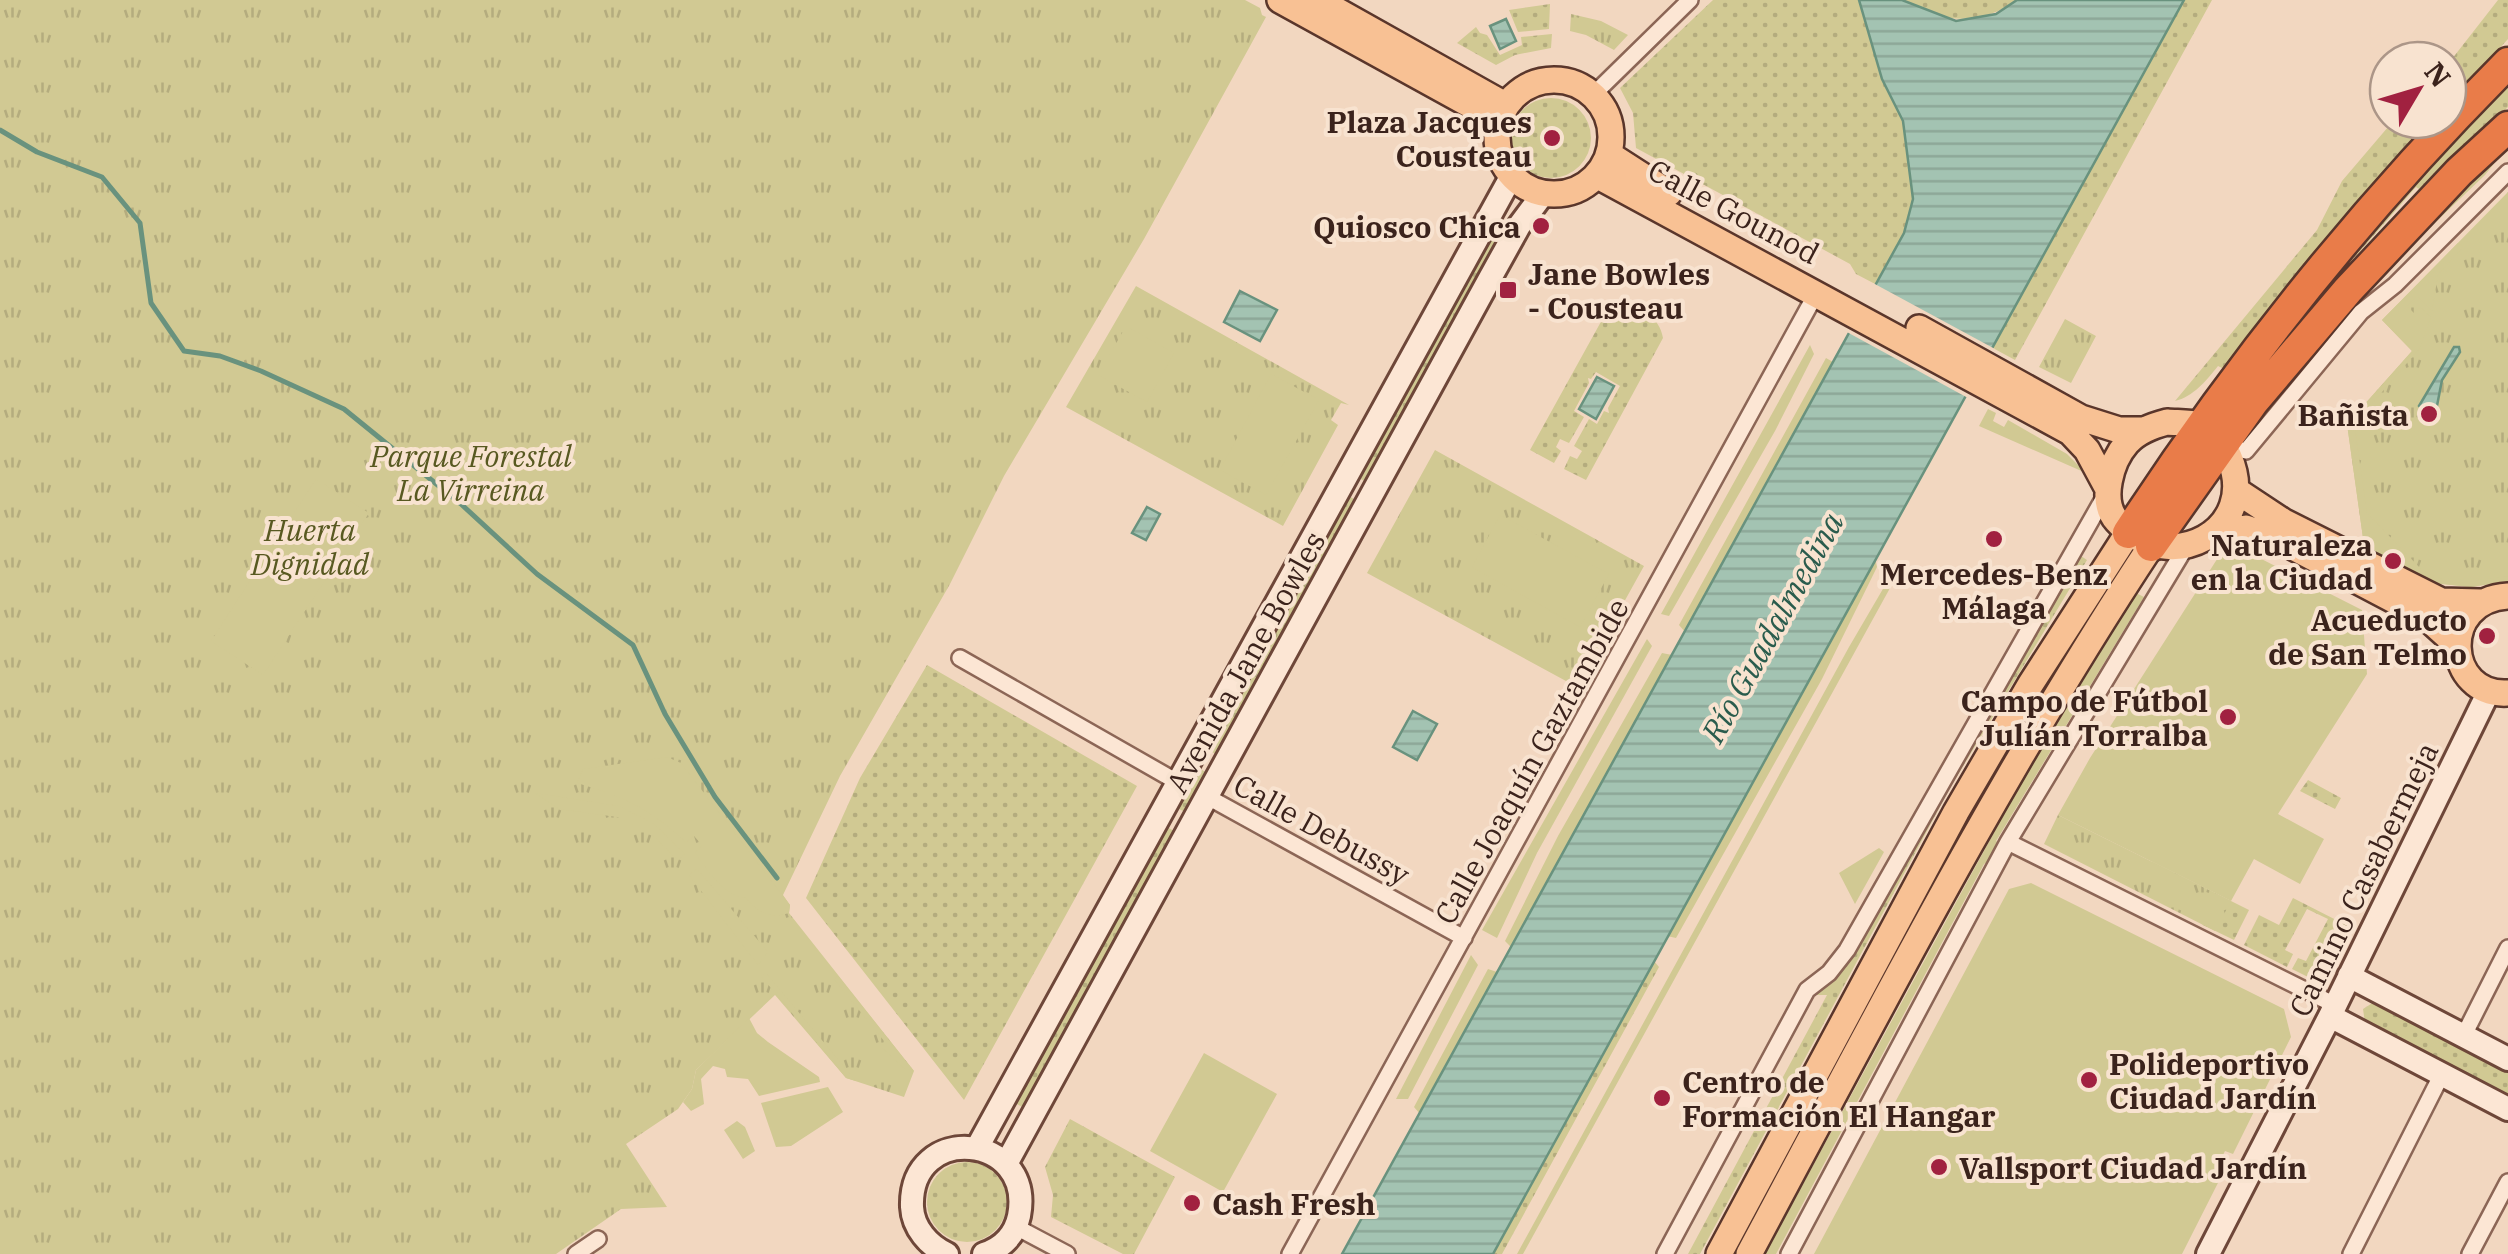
<svg xmlns="http://www.w3.org/2000/svg" width="2508" height="1254" viewBox="0 0 2508 1254" font-family="'IBM Plex Serif',serif">
  <style>
    .grass { fill: url(#grass-dots) }
    .park { fill: url(#park-tufts) }
    .garden { fill: #d1c993 }
    .water { fill: url(#water-rules); stroke: #69927e; stroke-width: 2.5 }
    .pier { fill: #f2d7c0 }
    .lines { fill: none; stroke-linecap: round; stroke-linejoin: round }
    .stream { stroke: #69927e; stroke-width: 5 }
    .street-casing { stroke: #8c6656; stroke-width: 20 }
    .secondary-casing { stroke: #6e4739; stroke-width: 28 }
    .primary-casing { stroke: #5a362b; stroke-width: 30 }
    .highway-casing { stroke: #5a362b; stroke-width: 35 }
    .street { stroke: #fce6d4; stroke-width: 15 }
    .secondary { stroke: #fce6d4; stroke-width: 22 }
    .primary { stroke: #f8c194; stroke-width: 25 }
    .highway { stroke: #e97c49; stroke-width: 30 }
    .poi-dot { fill: #a12140; stroke: #f8e3d0; stroke-width: 4 }
    .labels { text-anchor: middle; dominant-baseline: central; stroke-width: 8; stroke-linejoin: round; paint-order: stroke }
    .poi-label { font-size: 30px; font-weight: bold; fill: #3b231c; stroke: #f8e3d0; text-anchor: end }
    .street-label { font-size: 30px; fill: #3b231c; stroke: #f8e3d0 }
    .park-label { font-size: 30px; font-style: italic; fill: #585921; stroke: #f8e3d0 }
    .water-label { font-size: 32px; font-style: italic; fill: #2a5c4d; stroke: #f8e3d0 }
  </style>
  <defs>
    <pattern id="grass-dots" width="8" height="8" patternUnits="userSpaceOnUse" patternTransform="scale(2.5)"><rect width="8" height="8" fill="#d1c993"/><path d="M2 2h.1M6 6h.1" fill="none" stroke="#b4ac7e" stroke-width="1.8" stroke-linecap="round"/></pattern>
    <pattern id="park-tufts" width="24" height="20" patternUnits="userSpaceOnUse" patternTransform="scale(2.5)"><rect width="24" height="20" fill="#d1c993"/><path d="M3 7l-1-3M5 7V3M7 7l1-3M15 17l-1-3M17 17v-4M19 17l1-3" fill="none" stroke="#b4ac7e"/></pattern>
    <pattern id="water-rules" width="6" height="5" patternUnits="userSpaceOnUse" patternTransform="scale(2.5)"><rect width="6" height="5" fill="#a3c3b2"/><path d="M0 2.5h6" fill="none" stroke="#8da798"/></pattern>
  </defs>
  <rect width="100%" height="100%" fill="#f2d7c0"/>
  <!-- grass -->
  <path class="grass" d="M1713 0H1859L1882 79 1903 121 1913 199 1904 233 1877 285 1856 274 1850 264 1636 148 1633 113 1620 88Z
    M1902 0H2017C1978 27 1943 23 1902 0Z
    M2184 0H2212L2015 360 1991 347Z
    M2498 0H2508V39L2448 105V64Z
    M1550 4 1549 29 1518 32 1509 10Z
    M1476 27 1480 33 1487 35 1500 55 1522 45 1521 37 1552 34 1551 48 1515 55 1496 65 1457 43Z
    M2508 84V107L2419 189 2416 187 2328 288 2249 389 2245 386C2327 280 2415 181 2508 84Z
    M1511 138a40 40 0 1 1 80 0a40 40 0 1 1-80 0Z
    M2394 120H2434L2349 214 2224 369 2218 366C2207 380 2193 397 2175 401L2317 230 2342 181Z
    M2508 146 2485 175 2399 257Z
    M1496 229 1505 234 1368 483 1359 478Z
    M1617 304C1638 304 1660 317 1663 338L1586 480 1564 469 1570 456 1577 459 1582 451 1574 446 1589 419 1597 424 1604 411 1609 413 1608 408 1620 386 1596 372 1591 379 1588 378 1589 383 1574 411 1584 417 1569 443 1560 439 1556 447 1561 451 1554 463 1530 450 1608 309Z
    M1349 496 1357 501 1217 755 1209 750Z
    M2078 554 2087 560 1950 788 1700 1254H1688L1827 995H1815L1841 969Z
    M2110 577 2113 579 1993 777 1736 1254H1731L1987 776Z
    M927 665 1137 786 964 1100 806 898 860 778Z
    M1199 768 1207 773 1187 813 1177 808Z
    M2308 780 2341 798 2335 809 2300 791Z
    M1167 827 1176 832 1024 1108 1015 1103Z
    M2151 861 2249 910 2234 940 2203 925Z
    M2293 898 2348 926 2320 983 2292 969 2298 958 2306 961 2328 919 2307 909 2285 950 2293 954 2287 967 2244 945 2259 915 2279 925Z
    M1654 961 1659 967 1502 1254H1493Z
    M2374 1002H2379L2508 1070V1098L2365 1023 2363 1009Z
    M1070 1119 1175 1177 1134 1254H1123L1051 1217 1053 1195 1045 1167Z
    M927 1202a40 40 0 1 1 80 0a40 40 0 1 1-80 0Z"/>
  <!-- park -->
  <path class="park" d="M0 0H1245L1260 8 1262 15 1266 17 1144 239 1004 476 950 584 840 776 783 895 790 905 789 913 914 1071 904 1097 846 1078 775 995 696 1070 692 1089 678 1109 626 1144 667 1207 621 1209 556 1254H0Z
    M1571 14 1601 21 1628 35 1614 50 1586 35 1570 31Z
    M2508 192V581L2471 587 2433 583 2364 545 2347 424 2412 351 2382 320Z
    M1136 286 1349 405 1341 403 1331 420 1338 425 1283 526 1066 407Z
    M2065 319 2096 336 2071 383 2039 367Z
    M1435 450 1644 566 1577 687 1367 573Z
    M2058 815 2231 901 2215 931 2044 844Z"/>
  <!-- garden -->
  <path class="garden" d="M2458 243 2463 247 2438 275 2432 311 2417 296 2407 306 2414 313 2420 307 2431 317 2420 348 2357 421 2355 429 2367 513 2422 570 2446 581 2460 583 2508 576V581L2471 587 2433 583 2364 545 2347 424 2412 351 2382 320Z
    M1126 326 1174 353 1147 402 1098 375Z
    M1810 345 1814 354 1775 431 1669 616 1661 614Z
    M1826 358 1833 362 1685 632 1679 625Z
    M1271 374 1319 400 1266 495 1220 470Z
    M1988 409 1996 413 1993 421 2004 427 2008 420 2067 454 2086 473 1979 426Z
    M316 479 369 513 263 675 211 641Z
    M1500 515 1609 574 1580 627 1472 567Z
    M2228 542 2362 610 2367 674 2278 814 2324 839 2300 884 2254 859 2231 901 2058 815 2090 758Z
    M1875 558 1877 567 1822 679 1676 938 1667 936Z
    M1895 579 1523 1254H1517L1849 647 1887 582Z
    M2136 593 2144 597 1996 841 2002 845 1991 860 1984 864 1776 1254H1765L2016 792Z
    M1647 639 1652 646 1537 853 1497 938 1482 930Z
    M1662 653 1672 655 1511 947 1505 941 1558 836Z
    M667 757 681 763 790 905 789 913C770 919 758 913 746 898 723 896 708 870 695 853L702 845 694 836 686 842C647 807 627 798 577 783L583 769Z
    M535 793 619 806 654 824 685 854 678 860 651 834 617 817 559 809Z
    M1879 848 1884 852 1855 904 1839 873Z
    M697 869 768 952 758 965 689 875Z
    M2031 883 2284 1009 2291 1037 2233 1154 2225 1151 2216 1169 2223 1173 2182 1254H1814L2009 889Z
    M1471 955 1478 965 1408 1099H1396Z
    M1488 969 1497 972 1420 1114 1414 1107Z
    M766 973 856 1081 846 1078 761 976Z
    M838 976 914 1071 905 1069 882 1048 884 1041 834 979Z
    M749 1018 757 1033 768 1042 819 1077 820 1082 759 1096 748 1079 727 1077 725 1069 713 1066 701 1079 704 1104 691 1111 683 1102 692 1089 696 1070Z
    M1204 1053 1277 1094 1223 1192 1150 1151Z
    M828 1087 843 1112 791 1146 776 1147 761 1103Z
    M737 1121 745 1127 755 1151 743 1159 724 1130Z"/>
  <!-- water -->
  <path class="water" d="M1859 0H1902L1956 21 1996 14 2017 0H2184L1493 1254H1342L1904 233 1913 199 1903 121 1882 79Z
    M1506 19 1516 41 1500 49 1490 26Z
    M1240 291 1277 310 1260 341 1224 322Z
    M2454 347H2459L2460 352 2442 380 2435 416 2429 418 2419 406Z
    M1597 377 1614 386 1596 419 1579 409Z
    M1147 507 1160 514 1146 540 1132 533Z
    M1413 711 1437 724 1417 760 1393 747Z"/>
  <!-- pier -->
  <path class="pier" d="M1873 283 1995 349 1968 398 1845 331Z"/>
  <g class="lines">
    <!-- stream -->
    <path class="stream" d="M0 130 37 152 102 177 140 223 151 303 184 351 220 356 261 371 344 409 461 504 537 574 633 645 665 714 715 797 777 878"/>
    <defs>
      <path id="street" d="M1594 94 1690 0
        M2224 446 2246 451 2361 312 2395 285 2508 172
        M960 658 1179 783
        M1206 796 1464 938
        M2008 842 2335 1005
        M2463 1037 2508 948
        M1016 1227 1067 1254
        M576 1254 598 1239
        M1290 1254 1817 292
        M1665 1254 1807 990 1829 973 1847 950 2106 494
        M1789 1254 2008 842 2187 545
        M2351 1254 2442 1074
        M2470 1254 2508 1182"/>
      <path id="secondary" d="M2349 976 2508 1059
        M2330 1016 2508 1109
        M977 1148 1511 177
        M1006 1164 1489 280 1519 226 1543 194
        M947 1254C929 1246 913 1228 912 1207 909 1121 1035 1133 1019 1216 1015 1235 1002 1248 984 1254
        M2208 1254 2330 1016 2489 691"/>
      <path id="primary" d="M1280 0 1498 120
        M1318 0 1505 105
        M1497 137a57 57 0 1 1 114 0a57 57 0 1 1-114 0Z
        M1610 155 1669 193
        M1598 176 2070 432 2087 450 2108 489
        M1919 328 2081 418 2119 430H2141
        M2167 422C2177 423 2189 422 2198 425 2212 430 2223 444 2229 457 2261 530 2169 579 2117 521 2099 501 2111 461 2127 443 2138 431 2152 426 2167 422Z
        M2237 491 2284 522 2441 601 2481 602
        M2214 533 2246 528 2276 538 2426 617 2457 645
        M2508 596C2438 600 2445 697 2508 693
        M1719 1254 1956 812 2030 685 2128 533
        M1749 1254C1877 1015 2001 773 2151 546"/>
      <path id="highway" d="M2128 533C2238 365 2366 205 2508 63
        M2151 546 2253 402 2348 290 2459 172 2508 127"/>
    </defs>
    <!-- street casing -->
    <use href="#street" class="street-casing"/>
    <!-- secondary casing -->
    <use href="#secondary" class="secondary-casing"/>
    <!-- primary casing -->
    <use href="#primary" class="primary-casing"/>
    <!-- highway casing -->
    <use href="#highway" class="highway-casing"/>
    <!-- street -->
    <use href="#street" class="street"/>
    <!-- secondary -->
    <use href="#secondary" class="secondary"/>
    <!-- primary -->
    <use href="#primary" class="primary"/>
    <!-- highway -->
    <use href="#highway" class="highway"/>
  </g>
  <!-- markers -->
  <g class="poi-dot">
    <circle cx="1552" cy="138" r="10"/>
    <circle cx="1541" cy="226" r="10"/>
    <rect x="1498" y="280" width="20" height="20" rx="5"/>
    <circle cx="2429" cy="414" r="10"/>
    <circle cx="1994" cy="539" r="10"/>
    <circle cx="2393" cy="561" r="10"/>
    <circle cx="2487" cy="636" r="10"/>
    <circle cx="2228" cy="717" r="10"/>
    <circle cx="2089" cy="1080" r="10"/>
    <circle cx="1662" cy="1098" r="10"/>
    <circle cx="1939" cy="1167" r="10"/>
    <circle cx="1192" cy="1203" r="10"/>
  </g>
  <g class="labels">
    <!-- poi labels -->
    <g class="poi-label">
      <text x="1532" y="121">Plaza Jacques<tspan x="1532" dy="34">Cousteau</tspan></text>
      <text x="1521" y="226">Quiosco Chica</text>
      <text x="1528" y="273" text-anchor="start">Jane Bowles<tspan x="1528" dy="34">- Cousteau</tspan></text>
      <text x="2409" y="414">Bañista</text>
      <text x="2373" y="544">Naturaleza<tspan x="2373" dy="34">en la Ciudad</tspan></text>
      <text x="1994" y="573" text-anchor="middle">Mercedes-Benz<tspan x="1994" dy="34">Málaga</tspan></text>
      <text x="2467" y="619">Acueducto<tspan x="2467" dy="34">de San Telmo</tspan></text>
      <text x="2208" y="700">Campo de Fútbol<tspan x="2208" dy="34">Julíán Torralba</tspan></text>
      <text x="2109" y="1063" text-anchor="start">Polideportivo<tspan x="2109" dy="34">Ciudad Jardín</tspan></text>
      <text x="1682" y="1081" text-anchor="start">Centro de<tspan x="1682" dy="34">Formación El Hangar</tspan></text>
      <text x="1959" y="1167" text-anchor="start">Vallsport Ciudad Jardín</text>
      <text x="1212" y="1203" text-anchor="start">Cash Fresh</text>
    </g>
    <!-- street labels -->
    <g class="street-label">
      <text transform="translate(1734 211) rotate(28)">Calle Gounod</text>
      <text transform="translate(1245 662) rotate(-61)">Avenida Jane Bowles</text>
      <text transform="translate(1531 761) rotate(-61)">Calle Joaquín Gaztambide</text>
      <text transform="translate(1322 829) rotate(29)">Calle Debussy</text>
      <text transform="translate(2363 879) rotate(-64)">Camino Casabermeja</text>
    </g>
    <!-- park labels -->
    <g class="park-label">
      <text x="471" y="455">Parque Forestal<tspan x="471" dy="34">La Virreina</tspan></text>
      <text x="310" y="529">Huerta<tspan x="310" dy="34">Dignidad</tspan></text>
    </g>
    <!-- water labels -->
    <g class="water-label">
      <text transform="translate(1772 627) rotate(-61)">Río Guadalmedina</text>
    </g>
  </g>
  <!-- north arrow -->
  <g transform="translate(2418 90) rotate(52)"><circle r="48" fill="#f8e3d0" stroke="#ac9688" stroke-width="2.5"/>
  <path d="M0-8L18 38L0 25L-18 38Z" fill="#a12140"/>
  <text y="-15" font-size="28" font-weight="bold" text-anchor="middle" fill="#3b231c">N</text>
  </g>
</svg>
